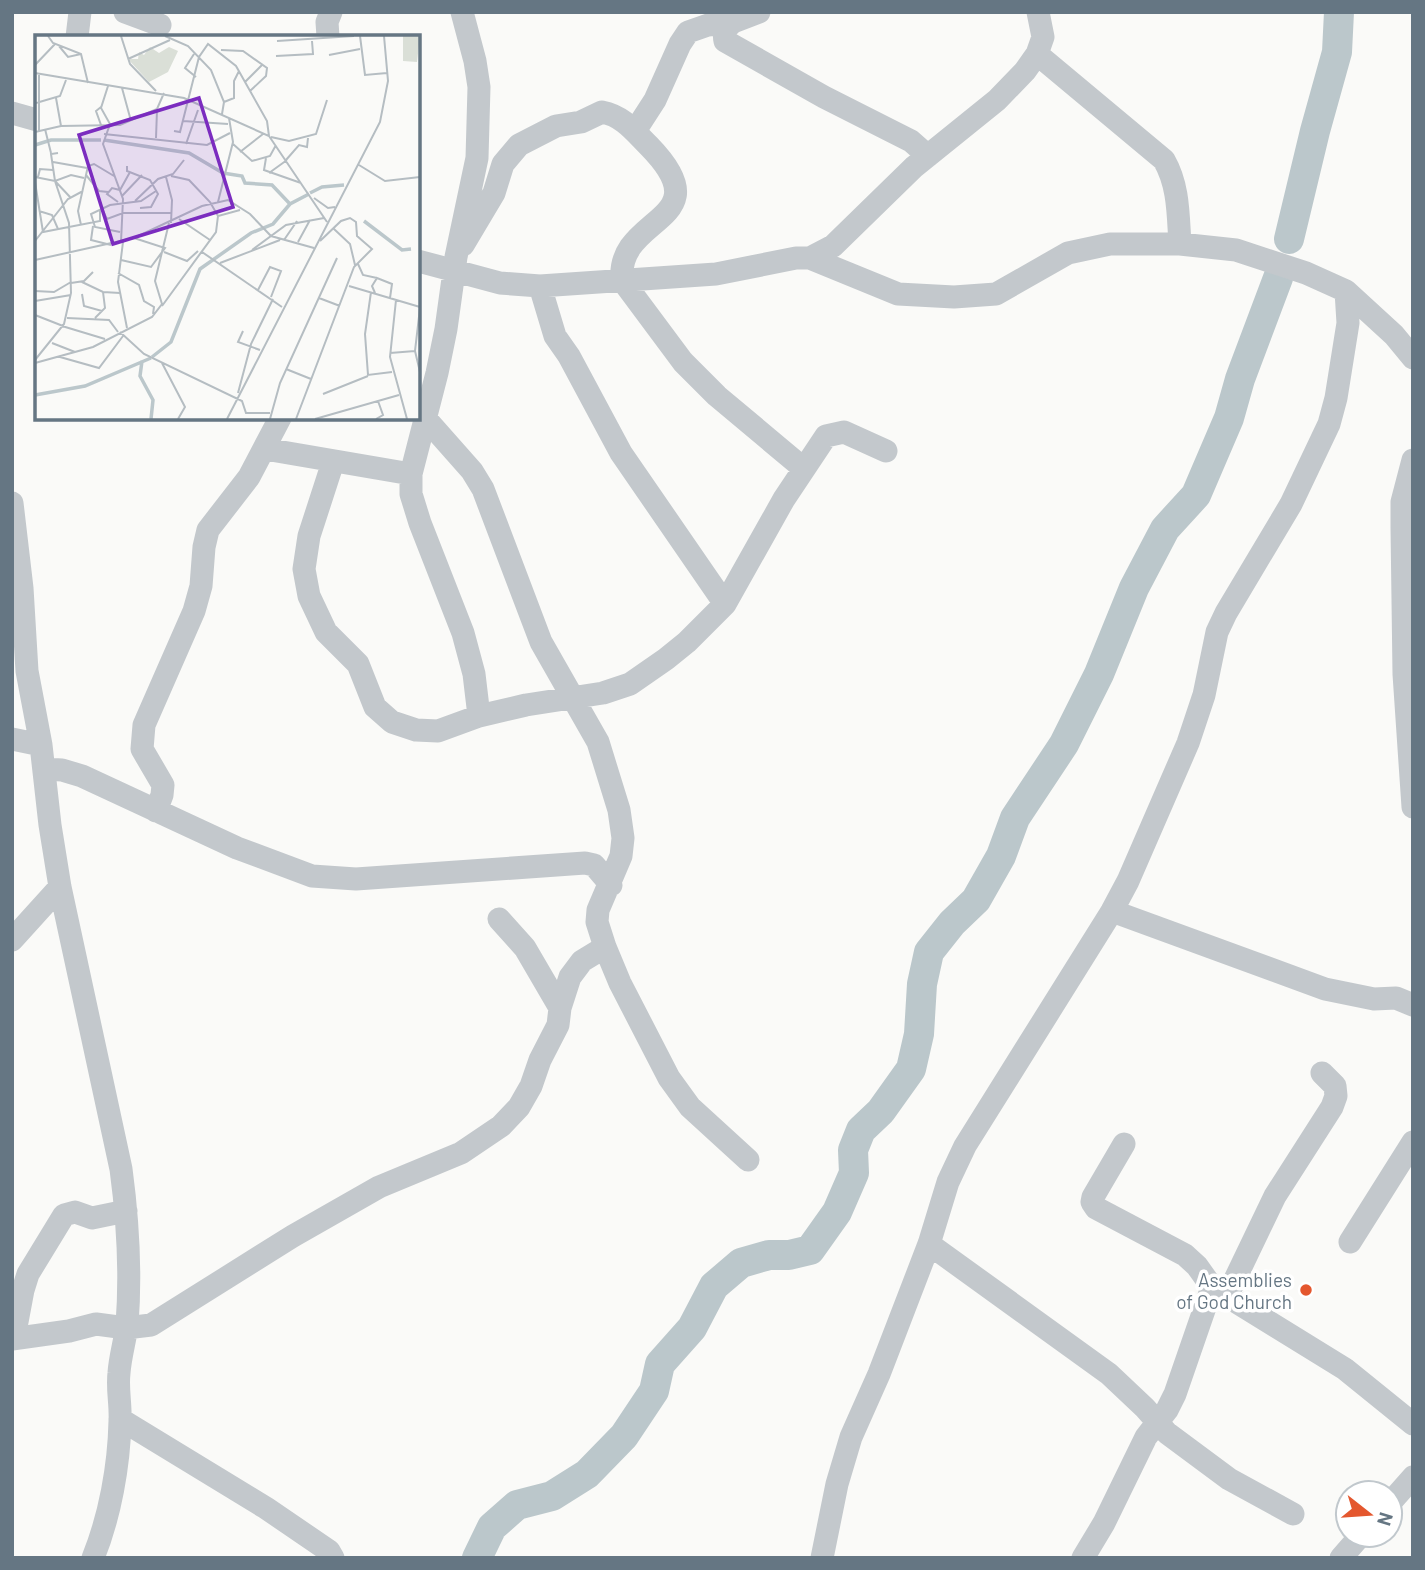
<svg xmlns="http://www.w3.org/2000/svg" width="1425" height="1570" viewBox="0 0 1425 1570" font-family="Barlow,sans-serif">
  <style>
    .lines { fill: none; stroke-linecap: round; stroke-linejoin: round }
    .river { stroke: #bbc7cb; stroke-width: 30 }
    .minor { stroke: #c3c8cc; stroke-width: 23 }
    .poi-dot { fill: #e4572e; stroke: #fff; stroke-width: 2.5 }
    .labels { text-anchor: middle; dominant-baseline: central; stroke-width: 7; stroke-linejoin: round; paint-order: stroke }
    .poi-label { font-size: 19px; fill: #657683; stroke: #fff; text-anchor: end }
    .inset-river { fill: none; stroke: #bbc7cb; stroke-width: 3.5 }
    .inset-road { fill: none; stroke: #b5bdc2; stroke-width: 2 }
    .view { fill: #7b2cbf; fill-opacity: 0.15; stroke: #7b2cbf; stroke-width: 3.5 }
    .inset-edge { fill: none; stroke: #657683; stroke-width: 3.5 }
  </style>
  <rect width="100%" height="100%" fill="#fafaf8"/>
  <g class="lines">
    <!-- river -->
    <path class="river" d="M1289 239 1315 131 1337 52 1339 12
      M477 1558 492 1527 517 1505 552 1496 587 1474 624 1436 654 1391 660 1364 692 1328 714 1286 741 1263 769 1255H789L810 1250 837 1212 854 1173 853 1150 861 1130 881 1111 911 1069 919 1034 922 984 929 952 952 923 976 900 1001 856 1015 818 1064 744 1099 674 1134 588 1165 529 1196 495 1229 418 1240 379 1278 278"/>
    <!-- minor -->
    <path class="minor" d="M125 12 160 25
      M462 12 475 61 479 87 477 158 456 257 446 329 437 373 411 474V494L420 523 463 633 474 674 479 716
      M733 22C726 28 723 32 725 41L824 97 911 141 928 156
      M77 37 80 12
      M328 37 327 22 331 12
      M1037 54 1164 160C1179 186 1178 215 1180 244
      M12 113 37 120
      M635 131 655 100 680 44 688 32 708 25 733 22 759 12
      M463 245 494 193 503 164 519 145 556 126 581 122 602 112C623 116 634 131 649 146 724 223 616 214 622 280L683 362 717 396 803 468
      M810 258 833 246 914 167 997 100 1025 71 1037 54 1043 37 1038 12
      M418 261 500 283 540 286 716 274 796 258H810L898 294 954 297 996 294 1068 253 1110 244H1180L1236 250 1306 273 1346 291 1394 335 1413 358
      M540 286 555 336 569 356 621 453 725 604
      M426 419 472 471 483 489 541 642 598 742 619 810 623 838 621 856 598 910 597 922 605 947 620 983 669 1078 690 1107 748 1160
      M265 449 411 474
      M1413 460 1402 502V527L1404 674 1413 807
      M333 462 309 536 304 569 309 596 326 632 358 664 375 707 392 722 416 730 438 731 479 716 526 705 603 693 630 684 666 659 687 642 725 604 784 499 826 436 844 432 886 451
      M12 503 22 588 27 671 41 745 50 825 60 887 121 1169C128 1221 131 1273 127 1325 125 1341 120 1357 119 1373 117 1389 121 1405 120 1421 119 1466 110 1516 93 1558
      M12 739 41 745
      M44 769 62 770 82 776 237 848 312 876 356 879 585 863 594 865 611 885
      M156 811 162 795 163 785 142 749 144 725 194 611 201 586 204 547 208 530 249 477 280 418
      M1112 911 1325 989 1374 999 1396 998 1413 1005
      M499 919 525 948 560 1008
      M12 940 60 887
      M1124 1144 1093 1197 1092 1202 1096 1208 1185 1255 1197 1266 1212 1287 1345 1369 1413 1424
      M1350 1242 1413 1142
      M929 1244 1109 1374 1145 1408 1167 1433 1229 1479 1293 1514
      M1227 1296 1275 1196 1332 1107 1336 1096 1335 1086 1322 1073
      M14 1338 23 1290 28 1274 64 1215 75 1212 92 1218 126 1211
      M12 1339 69 1331 96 1324 126 1328 151 1325 293 1236 379 1187 461 1153 501 1126 519 1107 531 1086 540 1060 558 1025 560 1008 570 977 582 961 605 947
      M120 1419 266 1508 329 1551 333 1558
      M1390 1503 1413 1477
      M822 1558 837 1484 851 1437 879 1374 929 1244 948 1182 965 1146 1112 911 1128 881 1188 743 1204 695 1217 632 1226 613 1291 504 1329 424 1336 398 1348 323 1346 291
      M1083 1558 1104 1523 1146 1437 1167 1410 1175 1394 1212 1287
      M1341 1558 1361 1535"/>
  </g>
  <!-- markers -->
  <circle class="poi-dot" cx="1306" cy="1290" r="7"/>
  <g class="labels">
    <!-- poi labels -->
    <g class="poi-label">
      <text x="1292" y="1279">Assemblies<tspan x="1292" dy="22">of God Church</tspan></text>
    </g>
  </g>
  <!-- overview -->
  <g transform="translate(35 35)">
    <rect width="385" height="385" fill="#fafaf8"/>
    <path d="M368 1H385L382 27 368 26ZM115 12 124 18 134 12 143 16 133 37 114 47 93 24H103L104 17 109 20Z" fill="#dadfd7"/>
    <path class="inset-river" d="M69 105 154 118 188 138 207 141 210 148 237 150 255 169M0 110 16 105H66M275 158 287 152 309 150M329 186 367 215 376 214M117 322 136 307 165 234 216 198 238 189 255 169 274 159M107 326 105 341 118 365 116 384M0 360 50 351 116 323"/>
    <path class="inset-road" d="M13 1 18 8 46 19 53 48M86 1 95 29 121 56M130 1 153 11 176 35 189 67 187 79M325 1 330 40 352 38M242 6 319 1M24 11 33 22 46 19M186 15 208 16 232 33 231 41 215 56M159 19 150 33 161 42M294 20 325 14M241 21 278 19 277 6M93 24 135 5M0 30 20 9M0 38 149 63 234 101 292 187M210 47 228 29M73 51 66 73 75 89 68 109 88 164 86 207M87 53 96 86M21 63 26 91M189 67 199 63V46L204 36M1 68 25 61 31 45M66 72 61 76 66 90M148 86 193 89M10 94 16 118M4 96V39M139 96 145 97 164 22 173 9 201 31 232 86 234 101M0 97 26 91 85 90 122 74 129 58M69 99 172 110 195 98M236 102 254 106 281 99 292 65M121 103 122 75M151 109 163 75M198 109 217 126 235 121 241 110M205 117 228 99M231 123 229 135 266 148M251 125 264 110 272 112 273 103M18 127 52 133M324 130 350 146 385 142M92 131V136L115 145 123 159 116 172 105 173M234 138 252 125M51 140 64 156 73 157M136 141 154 145 175 167 183 181M0 142 20 146 36 140 49 143M3 142 5 134 18 135M131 142 137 165 136 188M20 146 35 162M0 147 8 197 65 186V175M87 161 107 140M279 163 293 173 300 172M100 166 123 144 138 139 149 125M83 167 72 159 77 153 85 155 95 137M183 167 198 107 194 83M67 174 72 184 88 178H136M4 176 17 180 23 194M144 184 175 205M46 190 43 176 53 131 59 129 79 141M58 191 56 205 76 210M299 194 315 209 320 230M85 197 60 192 56 179 75 170 106 166 121 156M249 205 262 186M0 206 33 164 48 156M88 207 83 247 92 293M263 207 275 185M217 215 251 190 289 183M129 217 152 226 163 216M167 217 247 272M0 225 99 203 167 171 193 165 215 179 236 201 279 213M86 225 116 232 130 213 99 203M185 228 245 205M323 229 328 240 342 243M83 238 104 250 109 266 119 272 118 279M47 247 68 257 85 258M36 248 49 246 58 237M314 251 385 272M223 255 235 232 246 236 236 262M0 256 19 257 36 247M336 257 330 299 333 340 357 337M340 258 337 251 342 243 357 249 355 263M47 259 49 271 67 276M284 263 305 271M361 265 355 322 372 384M0 266 36 260M127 271 181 197 183 181 205 175M385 273 380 316 385 337M0 280 28 291M32 283 74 285 83 297M60 283 70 273 68 257M27 291 70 304M208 296 203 307 225 315M85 297 109 319 207 366 211 378H235M17 308 40 317M355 318 380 316M25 322 64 333 88 301M0 325 29 289 36 258 34 188 20 146 16 119 23 118M0 328 58 312 117 282 127 269 120 246 134 188M127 328 150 372 143 384M251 334 276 344M203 358 216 309 238 264M288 359 333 341M192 384 345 87 353 46 349 1M235 384 245 348 302 223M261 384 319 232 337 214 322 201 321 187 315 183 306 186 285 206M280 384 364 360M341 384 348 380 343 366"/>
    <path class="view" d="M164 63 198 172 78 209 44 100Z"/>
    <rect width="385" height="385" class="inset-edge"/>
  </g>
  <!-- border -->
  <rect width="1425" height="1570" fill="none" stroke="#657683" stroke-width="28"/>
  <!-- north arrow -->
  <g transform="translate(1369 1514) rotate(107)"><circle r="33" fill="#ffffff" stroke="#c1c8cd" stroke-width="2"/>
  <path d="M0-5L12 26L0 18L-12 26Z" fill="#e4572e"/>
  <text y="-10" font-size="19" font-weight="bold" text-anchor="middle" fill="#657683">N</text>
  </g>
</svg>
